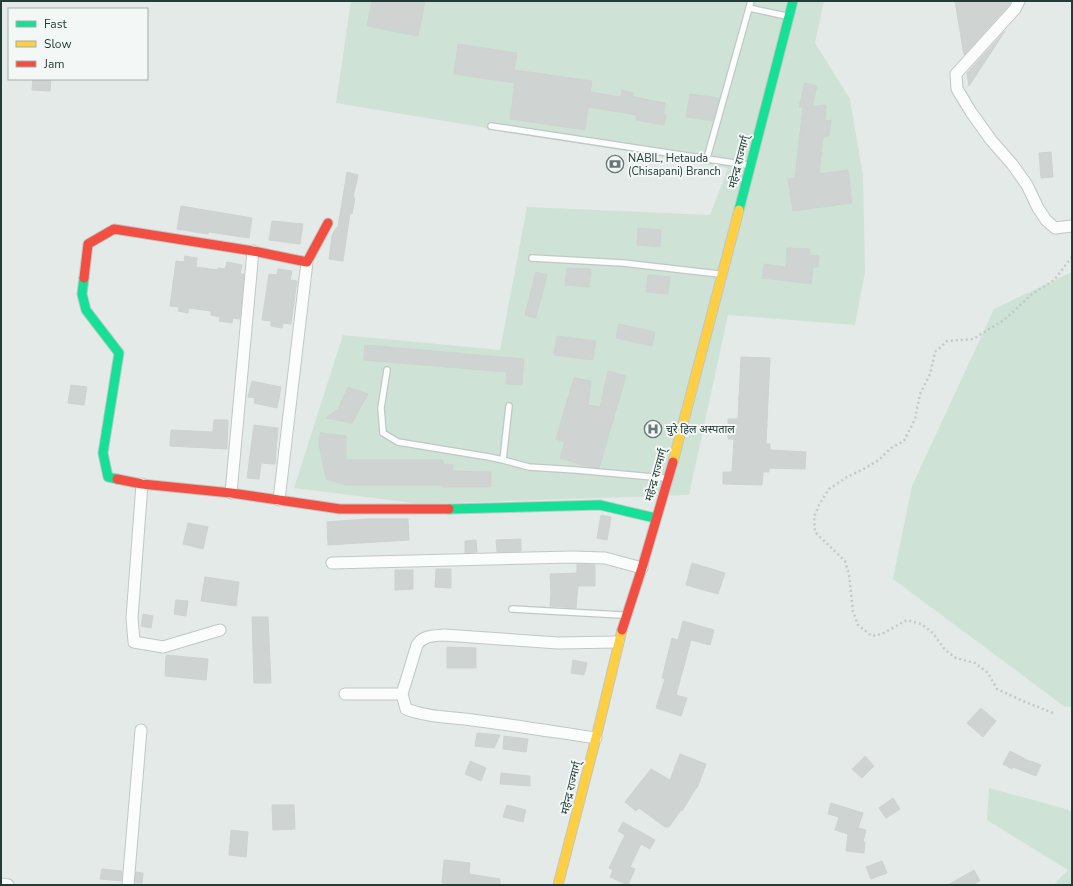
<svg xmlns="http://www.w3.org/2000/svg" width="1073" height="886" viewBox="0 0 1073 886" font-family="'Nunito Sans','Noto Sans Devanagari',sans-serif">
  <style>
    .green { fill: #cfe2d6 }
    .building { fill: #cfd3d2; stroke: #cdd3d1 }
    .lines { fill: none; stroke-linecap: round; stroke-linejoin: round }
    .lane-casing { stroke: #c1c7c5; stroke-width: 8 }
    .street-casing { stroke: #c1c7c5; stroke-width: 13 }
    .fast-casing { stroke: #c0c7c5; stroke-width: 11 }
    .slow-casing { stroke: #c0c7c5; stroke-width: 11 }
    .jam-casing { stroke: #c0c7c5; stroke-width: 11 }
    .path { stroke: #c1cac8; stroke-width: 2.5; stroke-dasharray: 2 3; stroke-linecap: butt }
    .lane { stroke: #fbfcfc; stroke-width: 5.5 }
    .street { stroke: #fbfcfc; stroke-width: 11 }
    .fast { stroke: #16e098; stroke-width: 9 }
    .slow { stroke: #ffcf43; stroke-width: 9 }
    .jam { stroke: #f24e42; stroke-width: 9 }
    .labels { text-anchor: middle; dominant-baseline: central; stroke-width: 4; stroke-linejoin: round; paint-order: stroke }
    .poi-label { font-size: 11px; fill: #233c38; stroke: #f3f8f6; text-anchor: start }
    .street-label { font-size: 11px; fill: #233c38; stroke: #f3f8f6 }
  </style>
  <rect width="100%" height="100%" fill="#e4eae8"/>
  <!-- green -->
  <path class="green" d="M351 1H824L815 43 850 99 863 176 865 272 855 325 728 315 689 495 421 504 294 488 343 335 500 350 527 207 710 215 728 168 336 103Z
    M1072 272V707H1065L893 579 912 486 994 309Z
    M989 788 1066 809 1072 812V885H1053L1068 870 987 820Z"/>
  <!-- building -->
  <path class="building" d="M372 1H425L418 36 367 26Z
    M955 1H1011L1009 5 964 55Z
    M1005 31 969 86 967 73Z
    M458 44 517 53 514 70 592 81 590 92 621 97 622 90 634 93 633 97 665 103 664 114 666 115 664 125 636 120 637 115 588 107 585 130 510 119 515 83 454 74Z
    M33 79H51L50 91 32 90Z
    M805 83 817 86 812 107 826 105 825 121 831 120 829 136H823L819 174 848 170 852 203 793 211 788 179 795 178 803 107H799Z
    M690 94 719 98 713 121 686 117Z
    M1051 152 1053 177 1041 178 1039 153Z
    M347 172 358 175 353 198H355L352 214 350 213 343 261 329 259 332 235 337 227H338Z
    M181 206 252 218 249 238 209 232 208 234 177 229Z
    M272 221 303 224 300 244 269 240Z
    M638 228 661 230 660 247 637 245Z
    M787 248 810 249 809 255 819 256 818 267H813L811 284 762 278 764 264 786 267Z
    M185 256 197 258 196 267 218 270V268L225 269 227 262 242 265 240 274H244L240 319 233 318 232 323 219 321 220 317 211 315V311L189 308 188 313 178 311 179 307 170 306 176 261 184 262Z
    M567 268 591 269 589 287 565 285Z
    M278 269 292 271 290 280 297 281 291 324 283 323 282 328 271 326V321L262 320 269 274 277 275Z
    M536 272 547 275 536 318 525 315Z
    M648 275 670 277 668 294 646 292Z
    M619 324 655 332 652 346 616 338Z
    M557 336 596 341 593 360 554 355Z
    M365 345 524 359 522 385 506 384 507 372 364 360Z
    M741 357 770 358 766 444H770V450L806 452 805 469 769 468V472H763L762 485 723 484V472H732L734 439H728V419H738Z
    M608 371 626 376 599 468 589 467 560 458 565 442 556 439 574 378 591 381 588 405 600 407Z
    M252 381 281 387 277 408 254 403 255 398 248 397Z
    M71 385 87 387 84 405 68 403Z
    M348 387 368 394 352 423 326 418 338 409Z
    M214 420H228L227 449 170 446 171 430 213 432Z
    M254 425 278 428 275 464 261 463 259 479 247 478Z
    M320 433 346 436V460H443V464L453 465V471L491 472V487H443V485H346L326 479 319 444Z
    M601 515 611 517 607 540 597 538Z
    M367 519H408L409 540 328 545 327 522Z
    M188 523 208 527 203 549 183 544Z
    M521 539V551L497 552 496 540Z
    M476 540 477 552 465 553V541Z
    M692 563 725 573 718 594 686 585Z
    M577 564 595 565V586H578L576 608 550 606 551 594 550 574 577 573Z
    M436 569H451V588L435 587Z
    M395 570H413V589L395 590Z
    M205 577 239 582 236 606 201 601Z
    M176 600 188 601 186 616 174 614Z
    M143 614 153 616 151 628 141 626Z
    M252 617H268L271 683H254Z
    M683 621 714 630 710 645 691 640 676 695 687 698 681 716 656 708 665 679 662 678 672 638 678 640Z
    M447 647 476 648V668H447Z
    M166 655 208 659 206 680 165 676Z
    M573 660 587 663 584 675 571 673Z
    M981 708 996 721 983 737 967 723Z
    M477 733 500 735 494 748 475 746Z
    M504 736 528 739 526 752 503 749Z
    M1010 751 1031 762V761L1041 765 1036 776 1013 767 1012 769 1003 764Z
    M680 754 706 764 697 788H696L682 811 681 810 669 827H665L639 808 636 811 625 802 651 769 670 780Z
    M865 756 874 766 862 778 852 769Z
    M470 761 486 768 481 781 465 774Z
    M501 773 530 776V786L500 784Z
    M893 798 900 809 886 818 879 808Z
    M831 803 863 813 858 828 866 830 863 842H865L864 853 846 851 848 834 835 830 839 817 828 814Z
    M272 805H294L295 829 273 830Z
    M507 805 526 810 523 822 503 817Z
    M623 822 655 840 650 849 641 844 630 867 635 869 628 885 610 877 613 870 609 868 625 835 618 831Z
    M231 830 248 832 246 857 229 855Z
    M444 860 470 863 469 874 500 879V885H457L442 883Z
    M882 861 887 873 871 879 866 867Z
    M102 869 122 871 121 881 100 879Z
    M974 870 980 881 972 885H948Z
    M136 872 143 873 142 883H135Z"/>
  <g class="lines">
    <defs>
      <path id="lane" d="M749 8 786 16
        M491 126 747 165
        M707 158 751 1
        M532 258 623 263 719 274
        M387 370 381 408 383 433 398 442 489 457 503 460
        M509 406 503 460 529 467 576 470 664 478
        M512 609 622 615"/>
      <path id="street" d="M1019 1 1015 9 956 74 957 89 971 112 991 140 1012 164 1027 185 1038 208 1046 220 1055 228 1072 226
        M142 484 132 618 134 642 163 647 220 630
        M231 493 253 251
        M279 500 307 262
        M332 563 572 557 605 558 642 568
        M345 694H402L417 645C423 635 434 636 444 635L558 643 618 642
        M402 694 406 709C427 717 450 717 472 720 513 725 555 732 596 738
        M1 884 8 885
        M128 885 141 730"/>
      <path id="fast" d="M739 210 793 1
        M84 278 82 294 86 310 119 353 103 453 108 477 117 479
        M449 509 600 505 655 518"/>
      <path id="slow" d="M673 462 739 210
        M558 885 596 738 622 630"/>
      <path id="jam" d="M84 278 88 244 114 229 253 251 307 262 328 223
        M117 479 142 484 231 493 340 509H449
        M622 630 642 568 673 462"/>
    </defs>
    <!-- lane casing -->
    <use href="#lane" class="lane-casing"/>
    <!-- street casing -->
    <use href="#street" class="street-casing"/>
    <!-- fast casing -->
    <use href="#fast" class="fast-casing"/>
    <!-- slow casing -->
    <use href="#slow" class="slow-casing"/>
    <!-- jam casing -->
    <use href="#jam" class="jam-casing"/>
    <!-- path -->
    <path class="path" d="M1053 713 1023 701 997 689 988 673 975 663 956 658 945 650 933 633 921 624 907 620 882 634 872 636 858 625 853 611 849 575 845 561 815 532 814 517 819 505 829 489 847 477 862 470 879 460 891 448 904 441 915 419 920 394 930 374 935 352 947 341 973 339 1004 320 1031 295 1054 280 1072 257"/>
    <!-- lane -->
    <use href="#lane" class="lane"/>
    <!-- street -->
    <use href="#street" class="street"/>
    <!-- fast -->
    <use href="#fast" class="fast"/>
    <!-- slow -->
    <use href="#slow" class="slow"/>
    <!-- jam -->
    <use href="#jam" class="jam"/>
  </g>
  <!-- icons -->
  <defs>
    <symbol id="bank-ring" viewBox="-11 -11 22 22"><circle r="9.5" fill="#f3f8f6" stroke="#677976" stroke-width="1.5"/><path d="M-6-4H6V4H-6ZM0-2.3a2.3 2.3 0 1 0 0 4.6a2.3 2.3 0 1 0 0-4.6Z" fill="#677976"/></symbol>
    <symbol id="hospital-ring" viewBox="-11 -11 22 22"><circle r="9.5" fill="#f3f8f6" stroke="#677976" stroke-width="1.5"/><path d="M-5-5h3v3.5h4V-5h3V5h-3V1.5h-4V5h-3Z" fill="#677976"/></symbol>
  </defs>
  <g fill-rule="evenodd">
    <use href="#bank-ring" x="605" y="154" width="20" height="20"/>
    <use href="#hospital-ring" x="643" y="419" width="20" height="20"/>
  </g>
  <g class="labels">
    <!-- poi labels -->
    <g class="poi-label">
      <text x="628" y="158">NABIL, Hetauda<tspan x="628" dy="13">(Chisapani) Branch</tspan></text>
      <text x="666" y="429">चुरे हिल अस्पताल</text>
    </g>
    <!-- street labels -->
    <g class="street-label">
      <text transform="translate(739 162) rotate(-75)">महेन्द्र राज्मार्ग्</text>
      <text transform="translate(656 475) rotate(-74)">महेन्द्र राज्मार्ग्</text>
      <text transform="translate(571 788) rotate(-76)">महेन्द्र राज्मार्ग्</text>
    </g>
  </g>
  <!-- border -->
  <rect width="1073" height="886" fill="none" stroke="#233c38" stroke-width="4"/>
  <!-- legend -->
  <rect x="8" y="8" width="140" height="72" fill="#f3f8f6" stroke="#a0adaa"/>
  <rect x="16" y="21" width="20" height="6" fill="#16e098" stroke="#a0adaa"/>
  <text x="44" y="28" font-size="12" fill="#233c38">Fast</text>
  <rect x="16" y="41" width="20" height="6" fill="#ffcf43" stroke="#a0adaa"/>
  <text x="44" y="48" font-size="12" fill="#233c38">Slow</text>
  <rect x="16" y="61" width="20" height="6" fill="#f24e42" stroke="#a0adaa"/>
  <text x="44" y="68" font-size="12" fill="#233c38">Jam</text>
</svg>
